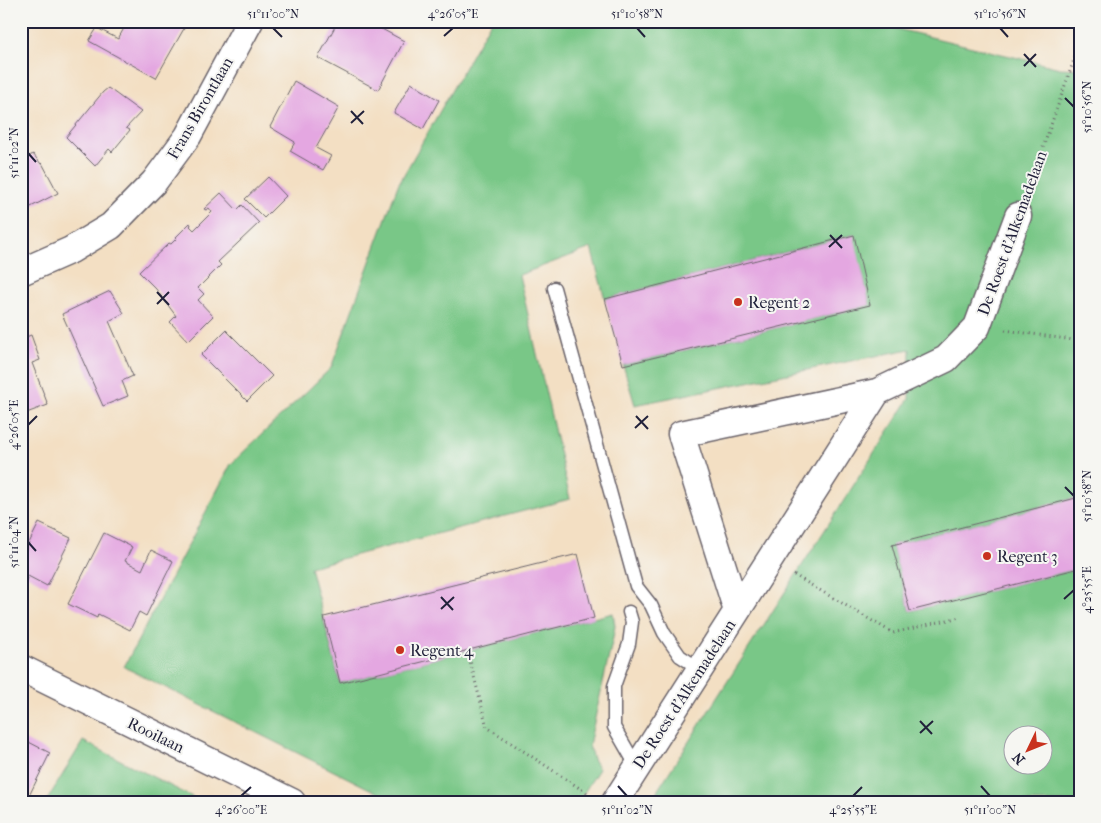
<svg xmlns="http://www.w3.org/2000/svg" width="1101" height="823" viewBox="0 0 1101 823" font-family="'IM FELL French Canon',serif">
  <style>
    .green { fill: #79c787; stroke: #4e7461; fill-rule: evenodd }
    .building { fill: #e4a7e1 }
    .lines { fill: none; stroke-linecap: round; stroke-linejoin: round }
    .service-casing { stroke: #6b646b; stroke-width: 15 }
    .minor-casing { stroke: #6b646b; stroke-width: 29 }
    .path { stroke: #6b646b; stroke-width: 3; stroke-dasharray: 1 4; stroke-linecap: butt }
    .service { stroke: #fff; stroke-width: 12 }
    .minor { stroke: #fff; stroke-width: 26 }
    .ticks { fill: none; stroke: #22223b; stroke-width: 2 }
    .poi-dot { fill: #c8321e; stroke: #f6f6f2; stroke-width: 2 }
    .labels { text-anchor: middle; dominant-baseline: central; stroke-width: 4; stroke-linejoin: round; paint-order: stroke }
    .street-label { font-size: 16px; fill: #22223b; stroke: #f6f6f2 }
    .poi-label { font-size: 16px; fill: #22223b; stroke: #f6f6f2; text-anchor: start }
    .neatline { fill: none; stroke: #22223b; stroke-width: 2 }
    .ticks-label { font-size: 12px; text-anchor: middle; fill: #22223b }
  </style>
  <rect width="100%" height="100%" fill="#f6f6f2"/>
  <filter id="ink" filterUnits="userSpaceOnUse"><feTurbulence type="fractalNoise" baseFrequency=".02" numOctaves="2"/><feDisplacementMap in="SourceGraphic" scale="10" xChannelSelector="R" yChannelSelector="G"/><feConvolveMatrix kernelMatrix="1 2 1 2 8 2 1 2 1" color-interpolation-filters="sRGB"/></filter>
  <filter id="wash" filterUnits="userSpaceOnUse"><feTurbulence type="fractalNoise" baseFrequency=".0096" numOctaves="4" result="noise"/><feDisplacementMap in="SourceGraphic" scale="20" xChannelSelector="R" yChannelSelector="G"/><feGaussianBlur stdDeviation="1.12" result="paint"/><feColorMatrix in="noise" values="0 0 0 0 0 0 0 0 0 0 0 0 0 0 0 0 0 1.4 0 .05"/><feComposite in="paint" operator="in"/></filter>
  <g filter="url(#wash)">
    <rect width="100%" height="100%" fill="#f3dfc3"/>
    <!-- green -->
    <path class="green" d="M491 21H864L1060 68 1080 69V497L892 545 910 611 1080 568V802H650L909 399 910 349 635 405 623 365 870 305 853 235 605 299 591 248 519 275 570 499 310 567 340 683 613 613 615 626 613 638 589 745 593 759 599 769 578 802H396L124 667 231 464 331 368 398 185ZM1014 736H1044V766H1014Z
      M83 741 202 802H46Z"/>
    <g id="blocks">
      <!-- building -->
      <path class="building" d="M128 21H180L186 25 156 78 89 41 97 28 118 39Z
        M338 21H367L404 41 378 90 318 58Z
        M294 81 339 107 316 148 331 156 323 170 290 151 295 142 270 127Z
        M411 83 439 100 423 129 394 113Z
        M108 88 141 112 126 128 130 130 112 152 109 149 95 166 66 137 103 92Z
        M33 154 41 164 42 163 58 193 21 212V161Z
        M268 177 286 196 264 218 245 199Z
        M221 193 237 210 242 205 259 223 218 262 221 265 198 288 204 294 198 300 213 316 188 341 170 322 176 316 156 289 139 272 169 243 171 244 177 238 176 237 190 223 191 225 190 226 194 230 212 212 209 208 206 210 204 209Z
        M854 235 870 305 623 365 605 299Z
        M110 291 124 313 109 321 133 376 122 381 128 396 103 406 62 314Z
        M226 330 272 376 247 401 201 355Z
        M31 335 40 360 32 363 48 405 21 415V339Z
        M1080 497V568L910 611 892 545Z
        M39 523 71 538 47 586 28 576 21 591V552L24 553Z
        M104 533 132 547 125 561 142 570 151 550 173 561 146 616 139 612 130 630 98 614 97 618 68 604Z
        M578 554 594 618 340 683 324 617Z
        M21 738 50 753 26 802H21Z"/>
    </g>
  </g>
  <g filter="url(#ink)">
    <use href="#blocks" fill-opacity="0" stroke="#6b646b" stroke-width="1"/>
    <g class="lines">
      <defs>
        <path id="service" d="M554 288 636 586 651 605 664 633 680 656 700 669
          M629 612 632 622 629 644 614 686V727L637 767"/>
        <path id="minor" d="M21 272 71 250 111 226 154 182 188 136 250 21
          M737 611 681 434 877 392 946 359 977 327 1018 216
          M21 668 292 802
          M615 802 877 392"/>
      </defs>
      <!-- service casing -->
      <use href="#service" class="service-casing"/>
      <!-- minor casing -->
      <use href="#minor" class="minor-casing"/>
      <!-- path -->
      <path class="path" d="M1028 190 1075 57 1080 24
        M1005 330 1080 341
        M794 575 893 633 960 617
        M468 653 487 727 590 795"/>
      <!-- service -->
      <use href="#service" class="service"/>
      <!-- minor -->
      <use href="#minor" class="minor"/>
    </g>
  </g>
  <!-- ticks -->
  <path class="ticks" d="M273 28 282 37M637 28 645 37M1000 28 1008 37M444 36 453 28M1024 54 1036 67M1024 66 1036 54M1065 98 1074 107M351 111 363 124M351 123 364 111M28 153 36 162M830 235 842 248M829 247 842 235M157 292 169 305M157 304 169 292M636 416 648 429M28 425 37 416M635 428 648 416M1065 487 1074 496M28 542 36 551M441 597 453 610M1064 599 1074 590M441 609 454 597M920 721 932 734M920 733 933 721M618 786 627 796M981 786 990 796M241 796 251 787M853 796 862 787"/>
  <!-- markers -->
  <g class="poi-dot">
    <circle cx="738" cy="302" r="5"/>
    <circle cx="987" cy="556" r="5"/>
    <circle cx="400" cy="650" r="5"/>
  </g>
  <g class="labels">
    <!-- street labels -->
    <g class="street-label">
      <text transform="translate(200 108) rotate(-60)">Frans Birontlaan</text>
      <text transform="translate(1012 233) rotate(-70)">De Roest d'Alkemadelaan</text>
      <text transform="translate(684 694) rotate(-57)">De Roest d'Alkemadelaan</text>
      <text transform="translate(156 735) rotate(26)">Rooilaan</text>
    </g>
    <!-- poi labels -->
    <g class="poi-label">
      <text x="748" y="302">Regent 2</text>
      <text x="997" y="556">Regent 3</text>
      <text x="410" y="650">Regent 4</text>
    </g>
  </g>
  <!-- margin -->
  <rect width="1101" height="823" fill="none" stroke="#f6f6f2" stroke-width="55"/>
  <!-- north arrow -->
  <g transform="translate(1028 750) rotate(227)"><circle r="24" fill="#f6f6f2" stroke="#a1a1a9"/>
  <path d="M0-4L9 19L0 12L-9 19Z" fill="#c8321e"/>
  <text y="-8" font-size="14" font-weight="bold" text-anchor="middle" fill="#22223b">N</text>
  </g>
  <rect x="28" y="28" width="1046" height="768" class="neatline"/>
  <g class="ticks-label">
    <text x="273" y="18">51°11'00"N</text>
    <text x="453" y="18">4°26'05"E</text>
    <text x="637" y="18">51°10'58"N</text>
    <text x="1000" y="18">51°10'56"N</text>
    <text transform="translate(1087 107) rotate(-90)" y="4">51°10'56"N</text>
    <text transform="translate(14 153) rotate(-90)" y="4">51°11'02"N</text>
    <text transform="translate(14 425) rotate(-90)" y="4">4°26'05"E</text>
    <text transform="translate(1087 496) rotate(-90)" y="4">51°10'58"N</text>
    <text transform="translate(14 542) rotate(-90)" y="4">51°11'04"N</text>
    <text transform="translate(1087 590) rotate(-90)" y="4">4°25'55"E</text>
    <text x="241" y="814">4°26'00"E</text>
    <text x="627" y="814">51°11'02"N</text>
    <text x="853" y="814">4°25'55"E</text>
    <text x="990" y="814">51°11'00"N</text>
  </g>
</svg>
